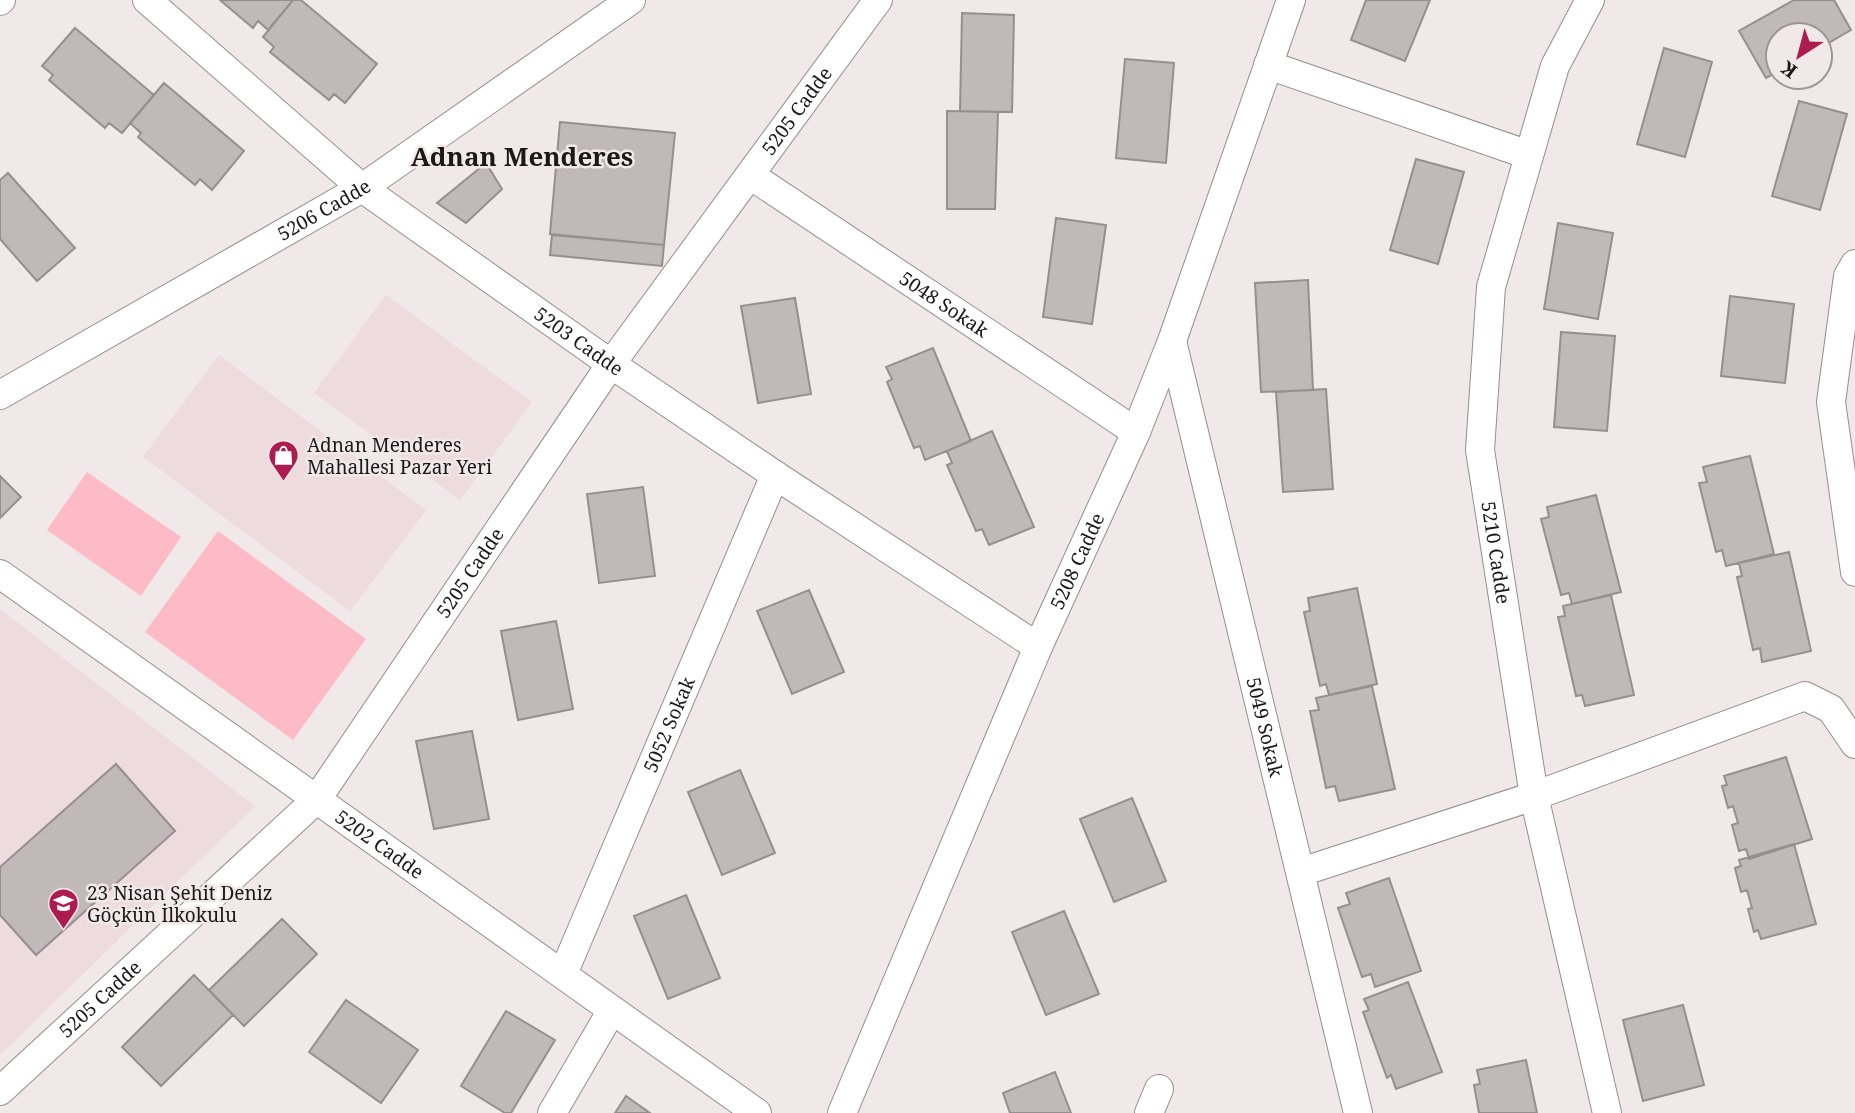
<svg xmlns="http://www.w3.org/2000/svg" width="1855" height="1113" viewBox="0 0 1855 1113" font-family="'Noto Serif',serif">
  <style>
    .built { fill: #eddbde }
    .green { fill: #fdbac7 }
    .building { fill: #c1b8ba; stroke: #968e90; stroke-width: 2 }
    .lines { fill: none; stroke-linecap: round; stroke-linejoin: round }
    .minor-casing { stroke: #958d8e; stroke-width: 30 }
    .minor { stroke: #fff; stroke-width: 28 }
    .labels { text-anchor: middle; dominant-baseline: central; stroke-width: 5; stroke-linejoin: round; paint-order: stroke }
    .street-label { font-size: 19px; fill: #1c1819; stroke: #f1e8e9 }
    .poi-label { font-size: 19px; fill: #1c1819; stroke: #f1e8e9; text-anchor: start }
    .district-label { font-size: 26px; font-weight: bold; fill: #1c1819; stroke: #f1e8e9 }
  </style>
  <rect width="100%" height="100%" fill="#f1e8e9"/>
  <!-- built -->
  <path class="built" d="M386 295 532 402 460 500 314 393Z
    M219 355 426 510 350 611 143 457Z
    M0 609 255 806 0 1055Z"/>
  <!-- green -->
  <path class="green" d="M87 472 181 537 141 596 47 530Z
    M218 531 366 639 293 740 145 632Z"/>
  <!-- building -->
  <path class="building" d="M220 0H293L268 30 258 21 253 28Z
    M293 0H301L377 64 345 103 334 94 329 100 270 52 274 47 263 37Z
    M1366 0H1430L1405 61 1351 40Z
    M1794 0H1834L1851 30 1820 48V35H1778V72L1766 78 1739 31Z
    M962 13 1014 15 1012 112 960 111Z
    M75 28 154 95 122 133 109 123 105 128 49 80 53 75 42 66Z
    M1664 48 1712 62 1685 157 1637 144Z
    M1125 59 1174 63 1166 163 1116 158Z
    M164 83 244 151 212 190 200 179 195 185 138 137 141 133 130 123Z
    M1799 101 1847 114 1820 210 1772 196Z
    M947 111 998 112 995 209H947Z
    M560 122 675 133 664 245 550 234Z
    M1416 159 1464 172 1438 264 1390 250Z
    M486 163 502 189 466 223 437 203Z
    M8 173 75 248 37 281 0 239V180Z
    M1056 218 1106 225 1092 324 1043 317Z
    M1558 223 1613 233 1598 319 1544 309Z
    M552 235 664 245 662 266 550 255Z
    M1308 280 1313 390 1261 392 1255 283Z
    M1730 296 1794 304 1785 383 1721 376Z
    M795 298 811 394 758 403 741 306Z
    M1561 332 1615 336 1607 431 1554 427Z
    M933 348 971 441 925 460 920 446 914 448 887 382 892 379 886 367Z
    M1326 389 1333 489 1283 492 1276 392Z
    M992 431 1034 527 989 545 982 529 976 531 947 465 952 463 947 451Z
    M1750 456 1774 554 1726 566 1722 550 1716 552 1699 483 1707 482 1703 467Z
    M0 476 21 497 0 518Z
    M643 487 655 576 599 583 587 494Z
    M1596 495 1621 592 1572 604 1569 593 1561 595 1541 519 1549 517 1547 507Z
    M1789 552 1811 651 1762 662 1760 648 1753 650 1737 577 1742 576 1739 563Z
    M1357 588 1377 684 1329 695 1326 684 1320 686 1304 612 1310 611 1308 598Z
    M809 590 844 672 792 694 757 611Z
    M1611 595 1634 695 1585 706 1582 695 1576 696 1558 617 1565 616 1563 606Z
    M556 621 573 709 518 720 501 631Z
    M1372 686 1395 789 1339 801 1335 786 1326 788 1310 711 1319 710 1316 698Z
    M472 731 489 819 434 829 416 741Z
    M1786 757 1812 839 1749 859 1746 849 1739 851 1732 825 1738 823 1733 806 1728 808 1722 786 1727 785 1724 776Z
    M116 764 175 831 36 955 0 915V867Z
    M740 770 775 853 722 875 688 792Z
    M1132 798 1166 881 1114 902 1080 819Z
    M1794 844 1816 924 1761 939 1758 930 1754 932 1748 909 1752 908 1747 890 1741 892 1735 868 1741 866 1739 860Z
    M1389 878 1421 971 1375 987 1371 974 1362 977 1338 908 1350 904 1346 893Z
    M686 895 720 978 668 999 634 916Z
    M1064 911 1099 994 1046 1015 1012 932Z
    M282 919 317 954 244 1026 209 990Z
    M194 975 233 1015 161 1086 122 1047Z
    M1408 982 1442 1072 1396 1089 1391 1075 1387 1078 1363 1012 1369 1010 1364 999Z
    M346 1000 418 1050 381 1103 309 1052Z
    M1683 1005 1704 1085 1643 1101 1623 1020Z
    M506 1011 555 1040 511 1113H505L461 1086Z
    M1526 1060 1537 1113H1479L1474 1085 1480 1084 1477 1070Z
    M1055 1072 1071 1113H1010L1003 1093Z
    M626 1096 650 1113H615Z"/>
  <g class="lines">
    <defs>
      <g id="minor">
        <path id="s1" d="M147 0 362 188 611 364 775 475 1038 647"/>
        <path id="s2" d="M1590 0 1555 66 1491 287 1480 450 1534 796 1607 1113"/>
        <path d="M0 1 1 0"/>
        <path d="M1268 65 1529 155"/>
        <path id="s3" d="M750 175 1136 432"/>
        <path d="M1855 264 1848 276 1831 402 1855 572"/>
        <path id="s4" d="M1172 341 1358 1113"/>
        <path id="s5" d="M0 395 362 188 631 0"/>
        <path id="s6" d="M0 574 757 1113"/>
        <path d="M1301 872 1534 796 1805 696 1831 709 1855 744"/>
        <path id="s7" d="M563 974 775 475"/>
        <path id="s8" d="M0 1091 317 799 611 364 878 0"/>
        <path d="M552 1113 612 1010"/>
        <path id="s9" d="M842 1113 1038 647 1136 432 1172 341 1291 0"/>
        <path d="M1149 1113 1159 1089"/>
      </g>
    </defs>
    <!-- minor casing -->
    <use href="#minor" class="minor-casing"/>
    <!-- minor -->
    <use href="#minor" class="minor"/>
  </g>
  <!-- icons -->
  <defs>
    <symbol id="shop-pin" viewBox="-11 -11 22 30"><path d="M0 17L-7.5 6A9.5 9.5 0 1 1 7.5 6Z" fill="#ad1c50" stroke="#f1e8e9"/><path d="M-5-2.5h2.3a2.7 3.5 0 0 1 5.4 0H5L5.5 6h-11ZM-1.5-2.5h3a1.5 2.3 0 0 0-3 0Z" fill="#fff"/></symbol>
    <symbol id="school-pin" viewBox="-11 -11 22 30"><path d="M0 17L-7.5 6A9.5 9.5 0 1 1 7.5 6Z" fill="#ad1c50" stroke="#f1e8e9"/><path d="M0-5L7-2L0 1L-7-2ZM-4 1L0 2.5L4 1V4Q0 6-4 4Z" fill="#fff"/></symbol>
  </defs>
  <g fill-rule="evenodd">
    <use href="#shop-pin" x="266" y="438" width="35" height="47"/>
    <use href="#school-pin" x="46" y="886" width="35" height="47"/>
  </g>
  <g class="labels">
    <!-- street labels -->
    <g class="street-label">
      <text stroke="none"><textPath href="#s8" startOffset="1270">5205 Cadde</textPath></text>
      <text stroke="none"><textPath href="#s5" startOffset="373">5206 Cadde</textPath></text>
      <text stroke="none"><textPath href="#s3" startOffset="233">5048 Sokak</textPath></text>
      <text stroke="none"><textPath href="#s1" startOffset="551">5203 Cadde</textPath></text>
      <text stroke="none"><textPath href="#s2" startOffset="572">5210 Cadde</textPath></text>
      <text stroke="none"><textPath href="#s9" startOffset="600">5208 Cadde</textPath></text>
      <text stroke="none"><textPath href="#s8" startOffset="704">5205 Cadde</textPath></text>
      <text stroke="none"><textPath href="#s7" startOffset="271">5052 Sokak</textPath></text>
      <text stroke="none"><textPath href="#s4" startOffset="397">5049 Sokak</textPath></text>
      <text stroke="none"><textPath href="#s6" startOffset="466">5202 Cadde</textPath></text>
      <text stroke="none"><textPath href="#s8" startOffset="136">5205 Cadde</textPath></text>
    </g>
    <!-- poi labels -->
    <g class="poi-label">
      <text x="307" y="445">Adnan Menderes<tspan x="307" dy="22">Mahallesi Pazar Yeri</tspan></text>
      <text x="87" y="893">23 Nisan Şehit Deniz<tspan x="87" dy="22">Göçkün İlkokulu</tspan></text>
    </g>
    <!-- district labels -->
    <g class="district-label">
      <text x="522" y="156">Adnan Menderes</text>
    </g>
  </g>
  <!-- north arrow -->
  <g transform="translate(1799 56) rotate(216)"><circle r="33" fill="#f1e8e9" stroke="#9c9596" stroke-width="2"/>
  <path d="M0-5L12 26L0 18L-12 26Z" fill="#ad1c50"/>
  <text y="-10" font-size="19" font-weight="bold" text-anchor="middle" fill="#1c1819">K</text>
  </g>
</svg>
